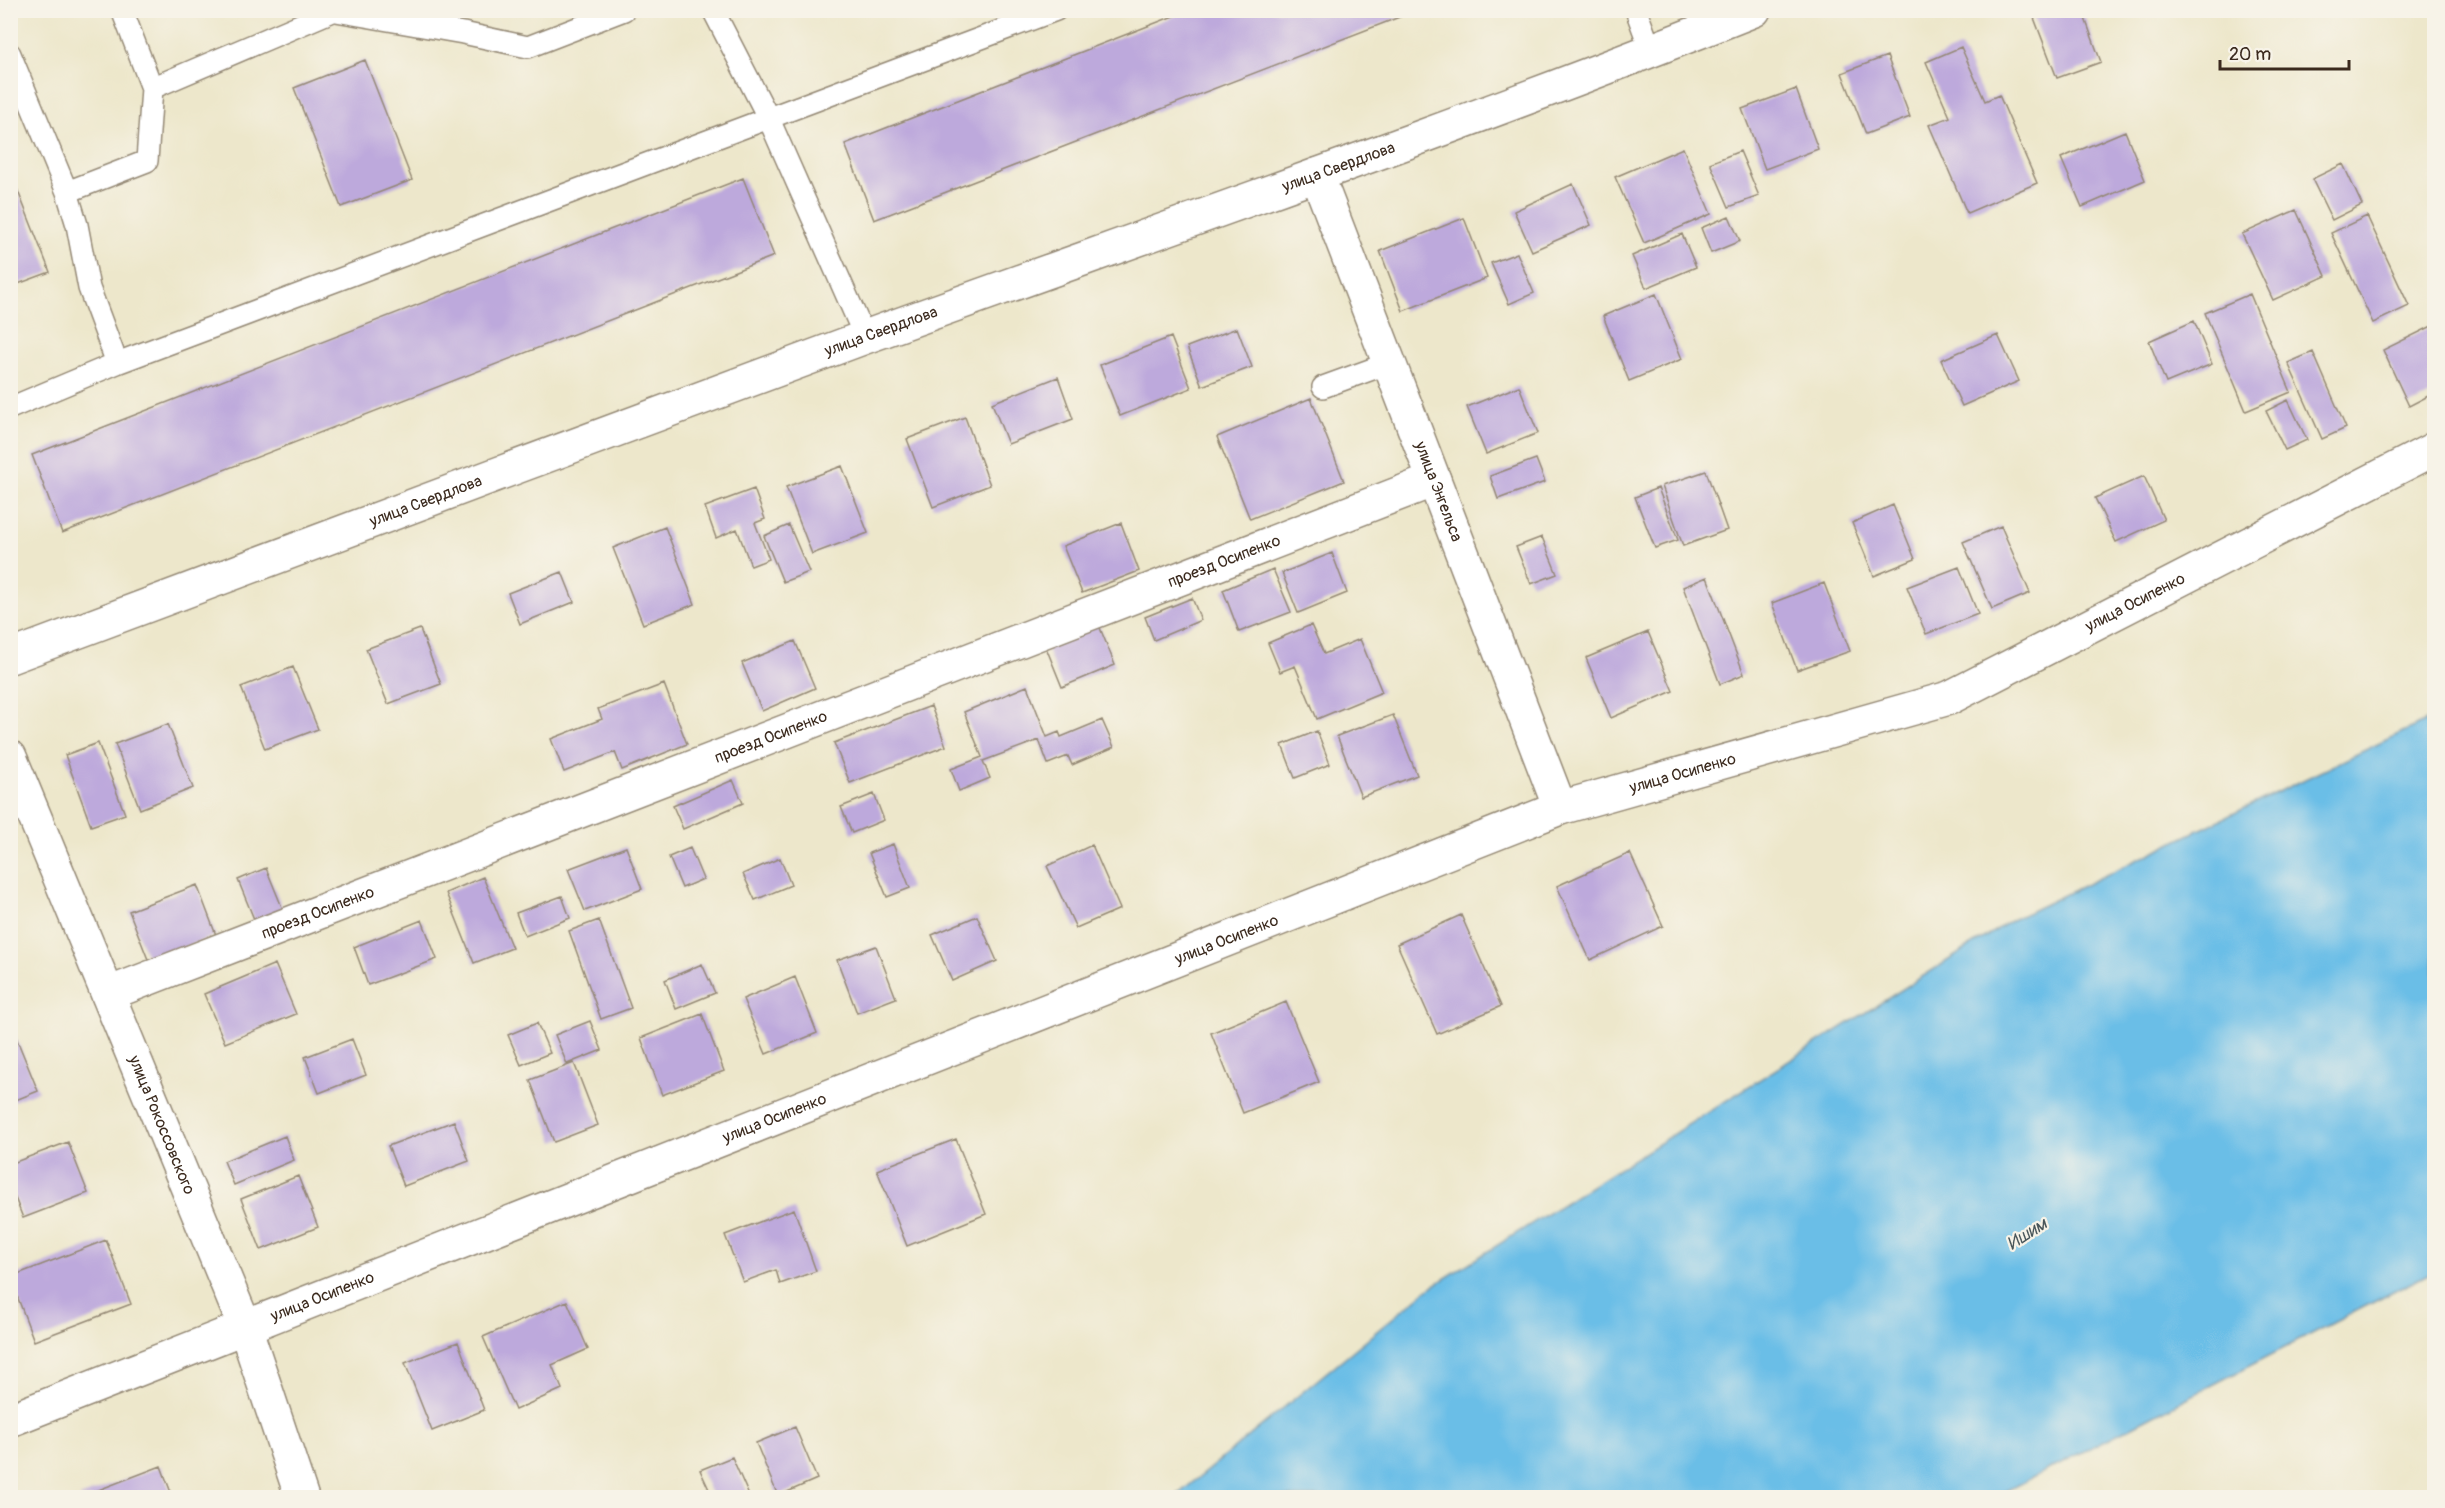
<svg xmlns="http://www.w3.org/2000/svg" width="2445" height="1508" viewBox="0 0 2445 1508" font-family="Pangolin,sans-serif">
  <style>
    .water { fill: #6bbee7; stroke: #537482; stroke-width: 1.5 }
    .building { fill: #bda9dc }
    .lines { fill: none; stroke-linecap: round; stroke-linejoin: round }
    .service-casing { stroke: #948874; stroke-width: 24 }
    .minor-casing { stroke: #948874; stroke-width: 36 }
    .tertiary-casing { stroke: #948874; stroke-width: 36 }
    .service { stroke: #fff; stroke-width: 21 }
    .minor { stroke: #fff; stroke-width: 33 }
    .tertiary { stroke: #fff; stroke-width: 33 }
    .labels { text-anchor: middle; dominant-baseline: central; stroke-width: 4.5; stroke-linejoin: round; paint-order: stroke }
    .street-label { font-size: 16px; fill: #3b2a1e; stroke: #f7f3e8 }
    .water-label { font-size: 18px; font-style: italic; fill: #49565a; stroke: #f7f3e8 }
  </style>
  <rect width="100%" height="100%" fill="#f7f3e8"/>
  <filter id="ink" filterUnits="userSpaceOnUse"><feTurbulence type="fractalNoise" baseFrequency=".0167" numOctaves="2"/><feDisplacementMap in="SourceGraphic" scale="12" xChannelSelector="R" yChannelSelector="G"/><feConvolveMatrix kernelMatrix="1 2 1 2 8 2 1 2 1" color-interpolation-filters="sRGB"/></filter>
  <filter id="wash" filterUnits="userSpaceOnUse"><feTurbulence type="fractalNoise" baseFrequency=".008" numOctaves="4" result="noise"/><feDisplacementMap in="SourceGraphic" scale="24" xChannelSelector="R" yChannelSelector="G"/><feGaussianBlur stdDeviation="1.35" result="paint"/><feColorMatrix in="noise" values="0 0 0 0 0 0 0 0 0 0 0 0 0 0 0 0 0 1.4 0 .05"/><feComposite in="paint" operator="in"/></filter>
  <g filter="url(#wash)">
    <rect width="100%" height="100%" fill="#ede7cb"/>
    <!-- water -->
    <path class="water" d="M2434 717V1271L1995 1497H1175L1428 1289 2012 920Z"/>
    <g id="blocks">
      <!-- building -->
      <path class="building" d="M1189 10 1415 11 874 220 845 144Z
        M2031 10H2082L2101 62 2057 78Z
        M1961 47 1985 101 1999 95 2037 183 1967 213 1929 125 1950 117 1926 62Z
        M1887 56 1910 117 1866 134 1842 73Z
        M365 60 412 180 341 207 294 88Z
        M1796 89 1818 149 1765 169 1742 109Z
        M2125 131 2145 180 2082 207 2061 158Z
        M1683 148 1711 214 1644 243 1615 177Z
        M1740 151 1759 196 1729 207 1710 163Z
        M2343 164 2362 205 2332 220 2312 179Z
        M10 171 50 272 10 287Z
        M743 178 774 256 62 533 32 455Z
        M1573 184 1591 225 1532 251 1514 211Z
        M2296 210 2326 276 2273 300 2242 234Z
        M1729 216 1740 241 1711 253 1701 228Z
        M2367 216 2409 306 2373 323 2331 233Z
        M1464 218 1487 278 1403 311 1380 251Z
        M1682 234 1696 267 1646 288 1632 256Z
        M1517 253 1534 293 1509 304 1491 263Z
        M1656 294 1682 359 1629 381 1603 316Z
        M2250 294 2291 392 2246 411 2205 313Z
        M2194 321 2212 364 2166 383 2149 341Z
        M2434 325V393L2409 406 2383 350Z
        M1237 328 1252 367 1202 386 1187 347Z
        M1998 335 2019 381 1962 406 1941 360Z
        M1171 337 1191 388 1120 416 1100 365Z
        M2313 352 2346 428 2322 439 2288 363Z
        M1058 377 1073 419 1008 444 992 403Z
        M1519 386 1538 433 1486 454 1467 407Z
        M1311 398 1344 481 1250 519 1217 437Z
        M2288 400 2307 440 2285 450 2266 411Z
        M965 417 990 485 933 507 907 439Z
        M1536 459 1545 482 1498 499 1490 476Z
        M842 466 868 533 812 554 786 487Z
        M1706 471 1727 530 1683 546 1662 486Z
        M2144 476 2164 520 2116 542 2095 498Z
        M1658 488 1678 540 1655 548 1635 497Z
        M754 489 765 519 755 523 769 559 751 566 737 529 716 538 705 507Z
        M1893 505 1915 559 1874 576 1852 523Z
        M1121 523 1139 571 1082 593 1063 546Z
        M789 525 809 572 783 582 764 536Z
        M2001 526 2030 593 1992 609 1963 542Z
        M665 527 695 604 643 624 613 548Z
        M1542 537 1557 574 1531 584 1516 547Z
        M1332 553 1347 593 1298 613 1282 573Z
        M1959 567 1978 614 1926 634 1907 587Z
        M1273 569 1291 612 1239 632 1223 590Z
        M562 572 574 602 520 624 508 593Z
        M1707 577 1744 674 1720 684 1683 587Z
        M1824 583 1850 651 1797 670 1772 603Z
        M1192 598 1201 620 1154 640 1145 617Z
        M1098 623 1115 665 1062 687 1045 645Z
        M1311 625 1324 654 1360 639 1382 692 1317 719 1295 666 1280 672 1268 643Z
        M420 629 441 684 388 704 366 649Z
        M1648 632 1673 691 1611 718 1586 658Z
        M795 641 815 688 762 711 742 663Z
        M293 667 318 729 265 749 241 687Z
        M664 684 687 744 622 770 615 752 564 772 551 739 602 719 598 709Z
        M1027 686 1047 737 1059 732 1061 737 1102 720 1114 747 1072 765 1068 756 1048 764 1039 740 983 761 990 778 959 791 951 769 982 757 964 712Z
        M931 706 946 746 850 783 834 743Z
        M1393 715 1417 775 1361 797 1337 736Z
        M168 724 193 788 140 809 115 744Z
        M1317 731 1330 764 1295 778 1282 745Z
        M98 743 125 814 91 826 65 755Z
        M733 780 743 803 683 829 673 806Z
        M874 794 884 820 852 833 841 807Z
        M893 844 910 888 887 897 869 853Z
        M1092 845 1120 909 1076 928 1047 866Z
        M626 847 642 889 585 911 568 869Z
        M690 848 703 879 682 888 669 857Z
        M1630 853 1663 926 1590 960 1557 886Z
        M780 858 791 885 755 900 743 874Z
        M266 868 284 912 256 924 238 880Z
        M483 877 512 948 474 963 446 893Z
        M197 885 216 935 149 962 129 911Z
        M562 896 570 918 525 936 516 913Z
        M1461 915 1501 1006 1437 1034 1397 944Z
        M977 916 997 961 952 981 932 935Z
        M422 920 437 959 368 985 354 947Z
        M599 920 631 1008 601 1019 569 931Z
        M876 946 896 998 857 1013 837 960Z
        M275 964 296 1014 225 1043 204 994Z
        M702 964 715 993 676 1009 665 980Z
        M795 977 817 1033 766 1054 743 999Z
        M1286 1002 1319 1082 1243 1113 1211 1033Z
        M702 1014 724 1071 662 1095 641 1038Z
        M590 1021 602 1050 567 1064 555 1035Z
        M537 1023 550 1053 521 1065 508 1035Z
        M11 1025 38 1091 11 1102Z
        M352 1039 366 1075 319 1093 305 1057Z
        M574 1063 598 1125 554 1142 530 1080Z
        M454 1121 469 1161 404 1186 388 1146Z
        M285 1136 294 1160 234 1185 224 1161Z
        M956 1139 986 1214 907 1246 877 1170Z
        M68 1142 88 1193 23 1218 10 1185V1164Z
        M298 1176 318 1227 261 1250 241 1199Z
        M794 1209 816 1271 780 1284 776 1270 743 1282 725 1235Z
        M106 1240 131 1304 34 1341 10 1277Z
        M567 1301 588 1349 552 1365 562 1389 515 1410 483 1337Z
        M458 1342 484 1410 432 1431 405 1363Z
        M795 1427 817 1479 778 1496 756 1443Z
        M732 1457 750 1498H713L700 1470Z
        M161 1466 173 1498H80V1497Z"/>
    </g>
  </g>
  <g filter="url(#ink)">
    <use href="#blocks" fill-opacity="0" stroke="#948874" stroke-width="1.5"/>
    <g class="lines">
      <defs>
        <path id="service" d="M713 10 768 117 865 337
          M1636 10 1651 51
          M336 11 463 33 528 47 624 10
          M10 54 67 192 77 225 89 288 117 363
          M152 88 335 10
          M67 192 147 161 152 88 122 10
          M1323 387 1389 363
          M10 408 117 363 1056 10"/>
        <g id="minor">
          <path id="s1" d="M1317 175 1560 808"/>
          <path id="s2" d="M10 757 245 1327 302 1498"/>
          <path id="s3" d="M108 994 1434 480"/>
          <path id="s4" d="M10 1420 1560 808 1949 698 2434 449"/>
        </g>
        <g id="tertiary">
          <path id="s5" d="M10 657C297 551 581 441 868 336 1164 229 1461 127 1754 10"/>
        </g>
      </defs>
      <!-- service casing -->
      <use href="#service" class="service-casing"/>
      <!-- minor casing -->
      <use href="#minor" class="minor-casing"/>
      <!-- tertiary casing -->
      <use href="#tertiary" class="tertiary-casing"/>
      <!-- service -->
      <use href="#service" class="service"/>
      <!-- minor -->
      <use href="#minor" class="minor"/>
      <!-- tertiary -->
      <use href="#tertiary" class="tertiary"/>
    </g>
  </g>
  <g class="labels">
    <!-- street labels -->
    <g class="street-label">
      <text stroke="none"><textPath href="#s5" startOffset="1416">улица Свердлова</textPath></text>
      <text stroke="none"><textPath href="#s5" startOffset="930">улица Свердлова</textPath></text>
      <text stroke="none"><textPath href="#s1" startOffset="339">улица Энгельса</textPath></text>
      <text stroke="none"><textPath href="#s5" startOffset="444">улица Свердлова</textPath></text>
      <text stroke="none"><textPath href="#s3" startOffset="1197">проезд Осипенко</textPath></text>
      <text stroke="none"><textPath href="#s4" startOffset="2280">улица Осипенко</textPath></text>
      <text stroke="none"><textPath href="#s3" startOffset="711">проезд Осипенко</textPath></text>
      <text stroke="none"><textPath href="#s4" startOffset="1794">улица Осипенко</textPath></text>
      <text stroke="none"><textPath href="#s3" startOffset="225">проезд Осипенко</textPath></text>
      <text stroke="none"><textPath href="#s4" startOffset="1308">улица Осипенко</textPath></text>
      <text stroke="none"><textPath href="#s4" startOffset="822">улица Осипенко</textPath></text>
      <text stroke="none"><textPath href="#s2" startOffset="398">улица Рокоссовского</textPath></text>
      <text stroke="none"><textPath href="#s4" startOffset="336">улица Осипенко</textPath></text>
    </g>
    <!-- water labels -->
    <g class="water-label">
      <text transform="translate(2027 1234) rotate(-33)">Ишим</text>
    </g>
  </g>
  <!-- margin -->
  <rect width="2445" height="1508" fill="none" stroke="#f7f3e8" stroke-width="36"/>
  <!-- scale -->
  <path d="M2220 60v9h129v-9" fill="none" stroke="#3b2a1e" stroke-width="3"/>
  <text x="2229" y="60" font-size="18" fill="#3b2a1e" stroke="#f7f3e8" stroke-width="4.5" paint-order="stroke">20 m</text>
</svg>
